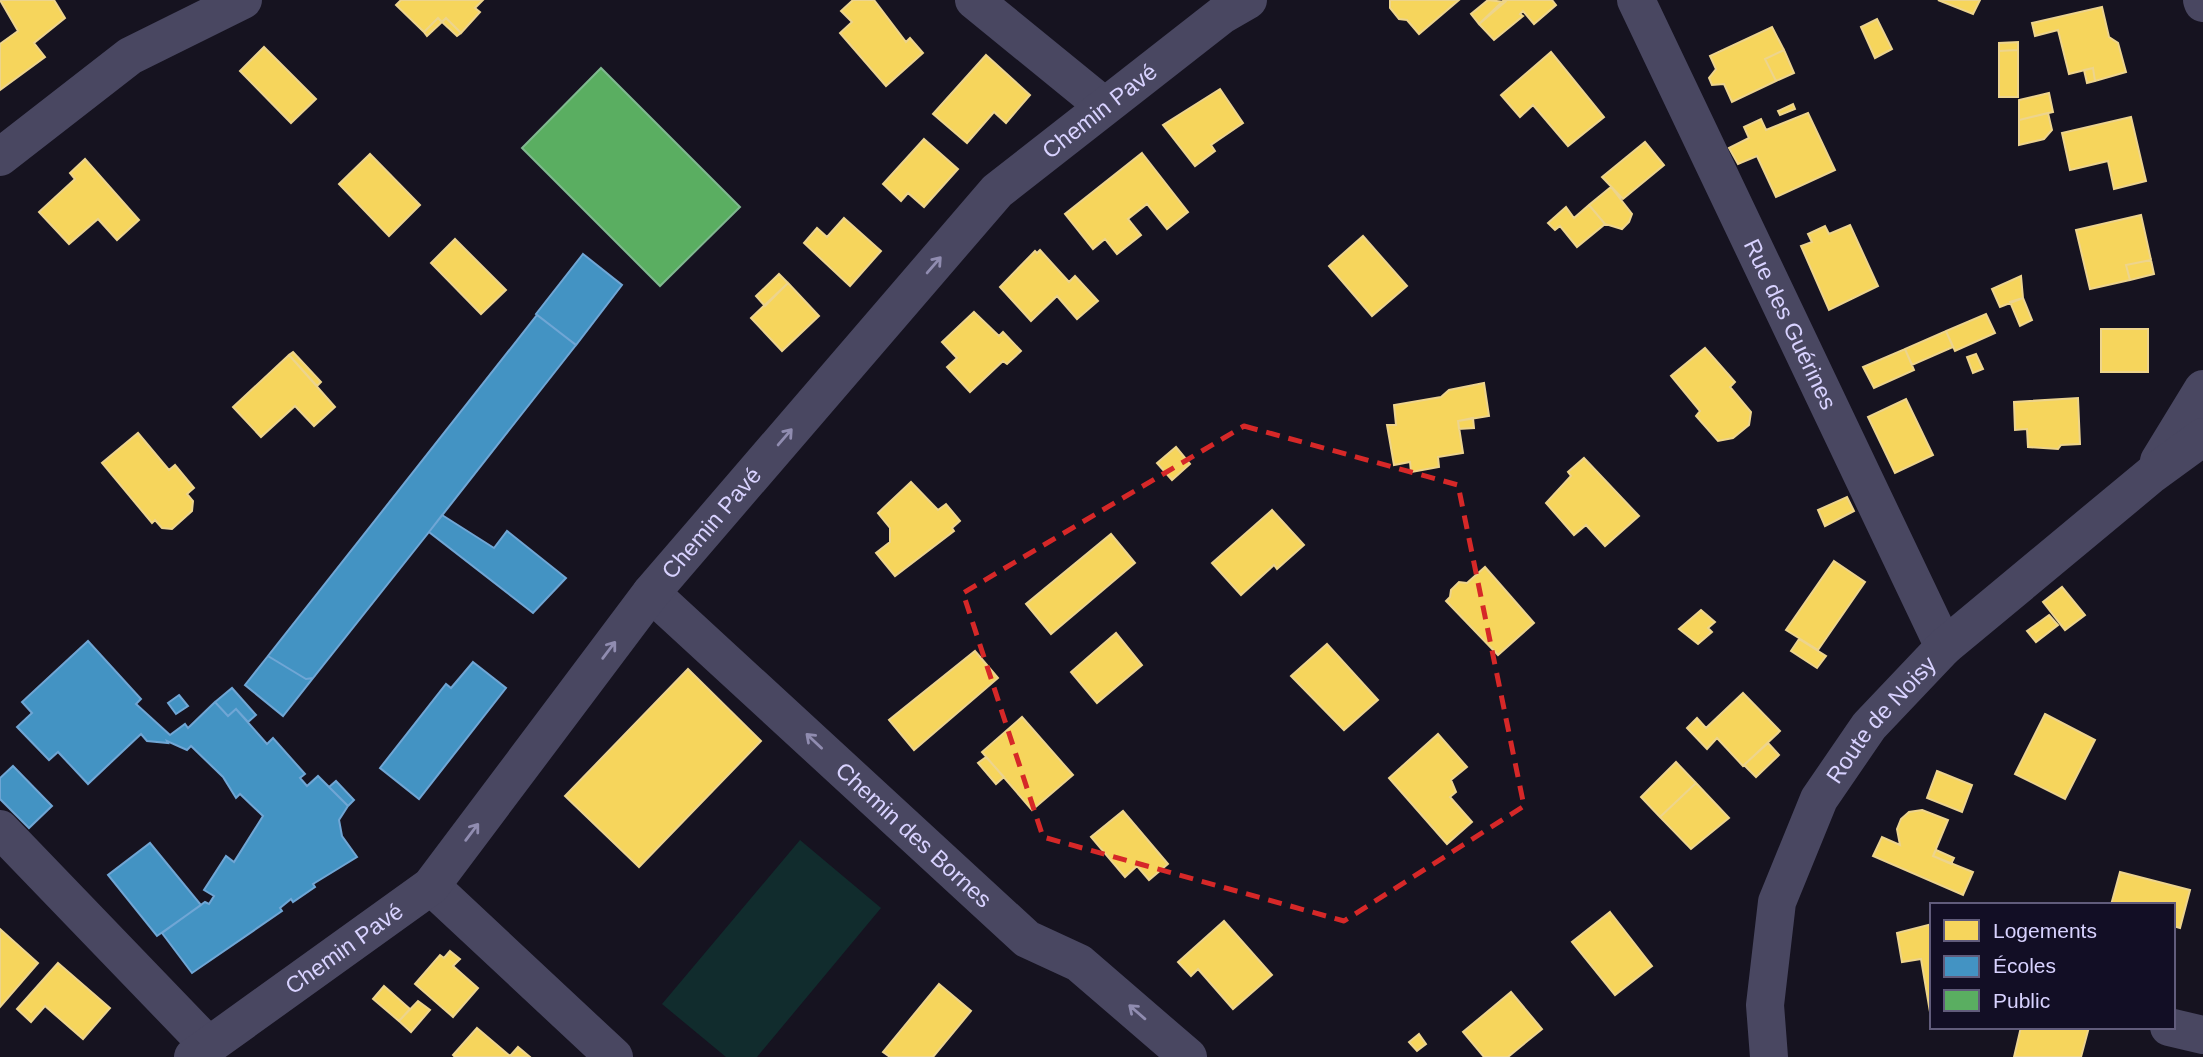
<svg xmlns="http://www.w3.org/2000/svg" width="2203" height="1057" viewBox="0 0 2203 1057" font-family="Arial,sans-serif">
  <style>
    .green { fill: #112c2d }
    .homes { fill: #f6d55c; stroke: #edd48d; stroke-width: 2 }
    .schools { fill: #4393c3; stroke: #70a6d5; stroke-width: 2 }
    .public { fill: #5aae61; stroke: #80b990; stroke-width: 2 }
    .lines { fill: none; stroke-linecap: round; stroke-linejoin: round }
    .minor { stroke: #494761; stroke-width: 38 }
    .oneway { stroke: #908cb0 }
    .marked { fill: none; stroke: #d62828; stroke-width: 5; stroke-dasharray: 14 9; stroke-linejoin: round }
    .labels { text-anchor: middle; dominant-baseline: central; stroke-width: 7; stroke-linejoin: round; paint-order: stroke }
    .street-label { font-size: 23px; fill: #d8d2ff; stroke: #120e25 }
  </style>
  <rect width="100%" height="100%" fill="#161320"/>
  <!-- green -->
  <path class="green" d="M800 840 881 908 757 1057H726L662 1004Z"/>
  <!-- homes -->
  <path class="homes" d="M0 0H54L65 18 34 43 45 57 0 90V44L18 31Z
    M401 0H483L475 8 480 12 461 33 446 18 442 22 438 18 424 32 396 5Z
    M853 0H874L906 42 910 38 923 53 886 86 840 33 852 22 841 11Z
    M1390 0H1459L1419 34 1407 20 1399 19 1390 8Z
    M1488 0 1505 2 1479 24 1471 14Z
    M1504 0H1552L1556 5 1534 24 1523 11 1520 14 1523 16 1494 40 1479 24Z
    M1938 0H1980L1973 14Z
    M2102 7 2109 37 2118 43 2126 72 2095 81 2093 68 2069 74 2058 30 2035 36 2032 23Z
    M438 18 442 22 427 36 424 32Z
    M446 18 461 33 457 36 442 22Z
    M1877 19 1892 49 1875 58 1861 27Z
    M1772 27 1784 50 1765 59 1776 81 1732 102 1724 84 1712 85 1709 78 1716 69 1710 56Z
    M2018 42V50L1999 51V43Z
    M264 47 316 99 291 123 240 71Z
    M1784 50 1794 73 1776 81 1765 59Z
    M2018 50V97H1999V51Z
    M1551 52 1604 117 1568 146 1533 105 1520 117 1501 95Z
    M986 55 1030 95 1006 123 994 112 967 143 933 114Z
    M2093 68 2095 81 2087 83 2084 70Z
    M1220 89 1243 123 1211 145 1215 151 1195 166 1163 125Z
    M2049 93 2053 112 2019 120V100Z
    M1793 104 1795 109 1780 115 1778 111Z
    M1808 113 1835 170 1776 197 1757 156 1738 164 1729 148 1749 138 1744 127 1761 119 1766 130Z
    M2048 113 2052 130 2044 139 2019 145V120Z
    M2131 117 2146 181 2114 189 2108 161 2070 170 2062 133Z
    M924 139 958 169 924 207 908 193 901 201 883 184Z
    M1645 142 1664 165 1623 199 1602 177Z
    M1142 153 1188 212 1167 229 1147 204 1128 219 1141 235 1117 254 1105 239 1093 249 1065 214Z
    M370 154 420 205 389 236 339 184Z
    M85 159 139 220 117 240 98 219 69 244 39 212 75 179 70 173Z
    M1611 187 1632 214 1629 222 1622 229 1605 224 1589 205Z
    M1589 205 1605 224 1577 247 1560 226 1555 230 1548 223 1566 207 1574 218Z
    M2141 215 2151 260 2126 265 2130 280 2090 289 2076 230Z
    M844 218 881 251 850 286 804 243 817 228 827 237Z
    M1850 225 1878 286 1829 310 1801 246 1812 242 1808 234 1825 226 1829 234Z
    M1363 236 1407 286 1372 316 1329 266Z
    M455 239 506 290 481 314 431 263Z
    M1040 250 1069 282 1075 276 1098 301 1077 319 1057 296 1031 321 1000 287 1035 251 1037 253Z
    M2151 260 2154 274 2130 280 2126 265Z
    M779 274 788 283 765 306 756 296Z
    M2021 276 2023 298 2000 307 1992 289Z
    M788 283 819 316 782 351 751 318Z
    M2023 298 2032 320 2020 326 2010 302Z
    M974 312 999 336 1003 332 1021 351 1007 364 1003 361 970 392 947 367 957 358 942 342Z
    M1986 314 1995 333 1955 351 1946 331Z
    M2101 329H2148V372H2101Z
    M1946 331 1953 347 1912 365 1905 349Z
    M1705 348 1735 382 1730 387 1751 412 1749 425 1733 438 1718 441 1696 416 1700 411 1671 376Z
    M1905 349 1914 370 1874 388 1863 367Z
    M293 352 321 382 317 386 289 355Z
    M1976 354 1983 369 1973 373 1967 357Z
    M289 355 335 407 314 426 295 406 261 437 233 407Z
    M1484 383 1489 416 1458 421 1463 453 1438 457 1439 467 1411 472 1410 462 1394 465 1387 425H1396L1394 405 1441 397 1449 390Z
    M2078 398 2080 444 2061 445 2058 449 2028 447 2027 429 2015 430 2014 402Z
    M1906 399 1933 455 1895 473 1868 417Z
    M1473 418 1474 428 1459 429 1458 421Z
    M138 433 169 470 175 465 194 488 187 494 193 501 192 511 172 529 162 528 155 520 152 523 102 463Z
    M1176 447 1190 464 1172 480 1157 463Z
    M1584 458 1639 516 1605 546 1586 525 1574 535 1546 503 1571 476 1568 472Z
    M911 482 938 510 946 504 960 521 952 528 954 531 895 576 876 553 890 542V528L878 513Z
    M1847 497 1854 511 1825 526 1818 510Z
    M1272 510 1304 545 1277 569 1274 565 1241 595 1212 563Z
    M1111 534 1135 563 1051 634 1026 604Z
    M1834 561 1865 582 1818 650 1786 630Z
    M1485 567 1534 623 1498 655 1446 601 1450 597 1451 590 1459 582 1467 583Z
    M2062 587 2085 615 2065 630 2043 602Z
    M1701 610 1715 622 1708 628 1712 632 1698 644 1679 629Z
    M2049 615 2058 625 2036 642 2027 631Z
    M1116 633 1142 665 1097 703 1071 672Z
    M1799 639 1826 656 1817 668 1791 651Z
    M1327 644 1378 700 1344 730 1291 676Z
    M975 651 998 678 914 750 889 720Z
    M688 669 761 741 639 867 565 796Z
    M1743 693 1780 731 1743 766 1717 738 1707 749 1687 728 1697 718 1706 728Z
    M2045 714 2095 740 2065 799 2015 774Z
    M1022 717 1073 775 1032 810 982 752Z
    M1438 734 1467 767 1451 780 1456 792 1450 797 1472 822 1447 844 1389 778Z
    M1768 743 1779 755 1756 777 1744 765Z
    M986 757 1004 777 996 784 978 763Z
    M1676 762 1696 783 1660 817 1641 797Z
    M1937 771 1972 785 1962 812 1927 798Z
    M1696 783 1729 818 1691 849 1660 817Z
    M1922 810 1948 820 1933 856 1973 872 1963 895 1873 856 1882 837 1900 845 1897 829 1901 819 1909 812Z
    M1123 811 1168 864 1149 880 1137 866 1125 877 1091 837Z
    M1936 850 1954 858 1951 864 1933 856Z
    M2120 872 2190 890 2180 928 2173 926V905H2111Z
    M1610 912 1652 966 1615 995 1572 942Z
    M1224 921 1272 975 1233 1009 1198 969 1191 976 1178 962Z
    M1932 924V1012H1930L1921 959 1902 962 1897 933Z
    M0 929 38 963 0 1007Z
    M450 951 460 959 453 966 478 988 453 1017 415 984 440 955 444 958Z
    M58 963 110 1008 83 1039 45 1006 31 1022 17 1009Z
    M939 984 971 1011 933 1057H890L883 1052Z
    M384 986 410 1009 399 1021 373 999Z
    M1511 992 1542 1029 1508 1057H1484L1463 1032Z
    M418 1001 430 1010 411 1032 399 1021Z
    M2021 1027H2089L2081 1057H2014Z
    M477 1028 510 1056 518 1047 530 1057H455L453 1055Z
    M1419 1034 1426 1044 1417 1051 1409 1042Z"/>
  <!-- schools -->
  <path class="schools" d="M583 254 622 285 576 345 536 314Z
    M537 315 576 345 429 532 313 678 306 679 268 656Z
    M442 515 494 548 507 531 566 578 533 613 429 532Z
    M88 641 141 699 136 704 170 735 185 724 188 728 215 702 228 716 236 709 267 744 273 738 305 774 300 778 307 786 318 776 348 806 339 820 342 836 357 857 313 884 315 887 293 902 291 899 280 908 282 911 192 973 162 933 205 902 209 904 214 896 204 890 226 856 234 862 263 816 240 794 236 798 223 777 191 746 187 750 167 741 168 743 147 741 141 734 88 784 58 752 49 760 17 727 32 713 22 702Z
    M268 656 306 679 313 678 283 716 245 685Z
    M473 662 506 688 419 799 380 768 446 684 451 688Z
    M232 688 256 715 248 722 236 709 228 716 215 702Z
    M179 695 188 706 176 714 168 703Z
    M13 766 52 806 29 828 0 799V778Z
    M336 781 354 800 348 806 329 787Z
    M150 843 201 905 157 936 108 875Z"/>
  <!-- public -->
  <path class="public" d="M601 68 740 207 660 286 522 148Z"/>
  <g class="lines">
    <!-- minor -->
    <g class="minor">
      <path d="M974 0 1104 106"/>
      <path id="s1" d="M1636 0 1944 647"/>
      <path d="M2202 0 2203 3"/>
      <path d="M0 157 130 56 243 0"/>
      <path d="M2159 461 2203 389"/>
      <path id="s2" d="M651 593 1027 939 1079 963 1188 1057"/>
      <path d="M0 829 209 1046"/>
      <path d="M431 886 614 1057"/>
      <path d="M2169 1027 2203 1035"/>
      <path id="s3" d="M193 1057 431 886 651 593 997 191 1222 15 1248 0"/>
      <path id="s4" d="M1769 1057 1765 1005 1777 902 1819 799 1869 726 1944 647 2151 475 2203 437"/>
    </g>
  </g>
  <!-- one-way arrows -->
  <defs><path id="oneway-shaft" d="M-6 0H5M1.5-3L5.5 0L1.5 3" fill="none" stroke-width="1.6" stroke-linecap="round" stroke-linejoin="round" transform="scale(1.75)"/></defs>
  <g class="oneway">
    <use href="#oneway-shaft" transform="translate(934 265) rotate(-49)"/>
    <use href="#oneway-shaft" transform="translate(785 437) rotate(-49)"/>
    <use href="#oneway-shaft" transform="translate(609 650) rotate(-53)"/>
    <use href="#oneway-shaft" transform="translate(814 741) rotate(-137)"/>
    <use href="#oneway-shaft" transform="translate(472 832) rotate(-53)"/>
    <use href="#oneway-shaft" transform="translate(1137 1012) rotate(-139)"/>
  </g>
  <!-- marked area -->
  <path class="marked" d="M1244 426 1458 485 1524 806 1344 921 1043 837 963 593Z"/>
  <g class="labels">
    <!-- street labels -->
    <g class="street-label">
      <text stroke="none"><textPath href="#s3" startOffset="1320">Chemin Pavé</textPath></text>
      <text stroke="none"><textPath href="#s1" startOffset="359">Rue des Guérines</textPath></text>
      <text stroke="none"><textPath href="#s3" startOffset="752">Chemin Pavé</textPath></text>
      <text stroke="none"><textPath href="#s4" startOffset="368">Route de Noisy</textPath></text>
      <text stroke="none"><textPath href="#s2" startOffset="357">Chemin des Bornes</textPath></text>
      <text stroke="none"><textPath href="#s3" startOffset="186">Chemin Pavé</textPath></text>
    </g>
  </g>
  <!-- legend -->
  <rect x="1930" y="903" width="245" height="126" fill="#120e25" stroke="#615c7c" stroke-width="2"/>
  <rect x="1944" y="920" width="35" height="21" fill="#f6d55c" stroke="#615c7c" stroke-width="2"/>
  <text x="1993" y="938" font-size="21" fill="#d8d2ff">Logements</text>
  <rect x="1944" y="956" width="35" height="21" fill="#4393c3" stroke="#615c7c" stroke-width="2"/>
  <text x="1993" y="973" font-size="21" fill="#d8d2ff">Écoles</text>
  <rect x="1944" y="990" width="35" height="21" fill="#5aae61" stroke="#615c7c" stroke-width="2"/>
  <text x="1993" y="1008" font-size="21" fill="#d8d2ff">Public</text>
</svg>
